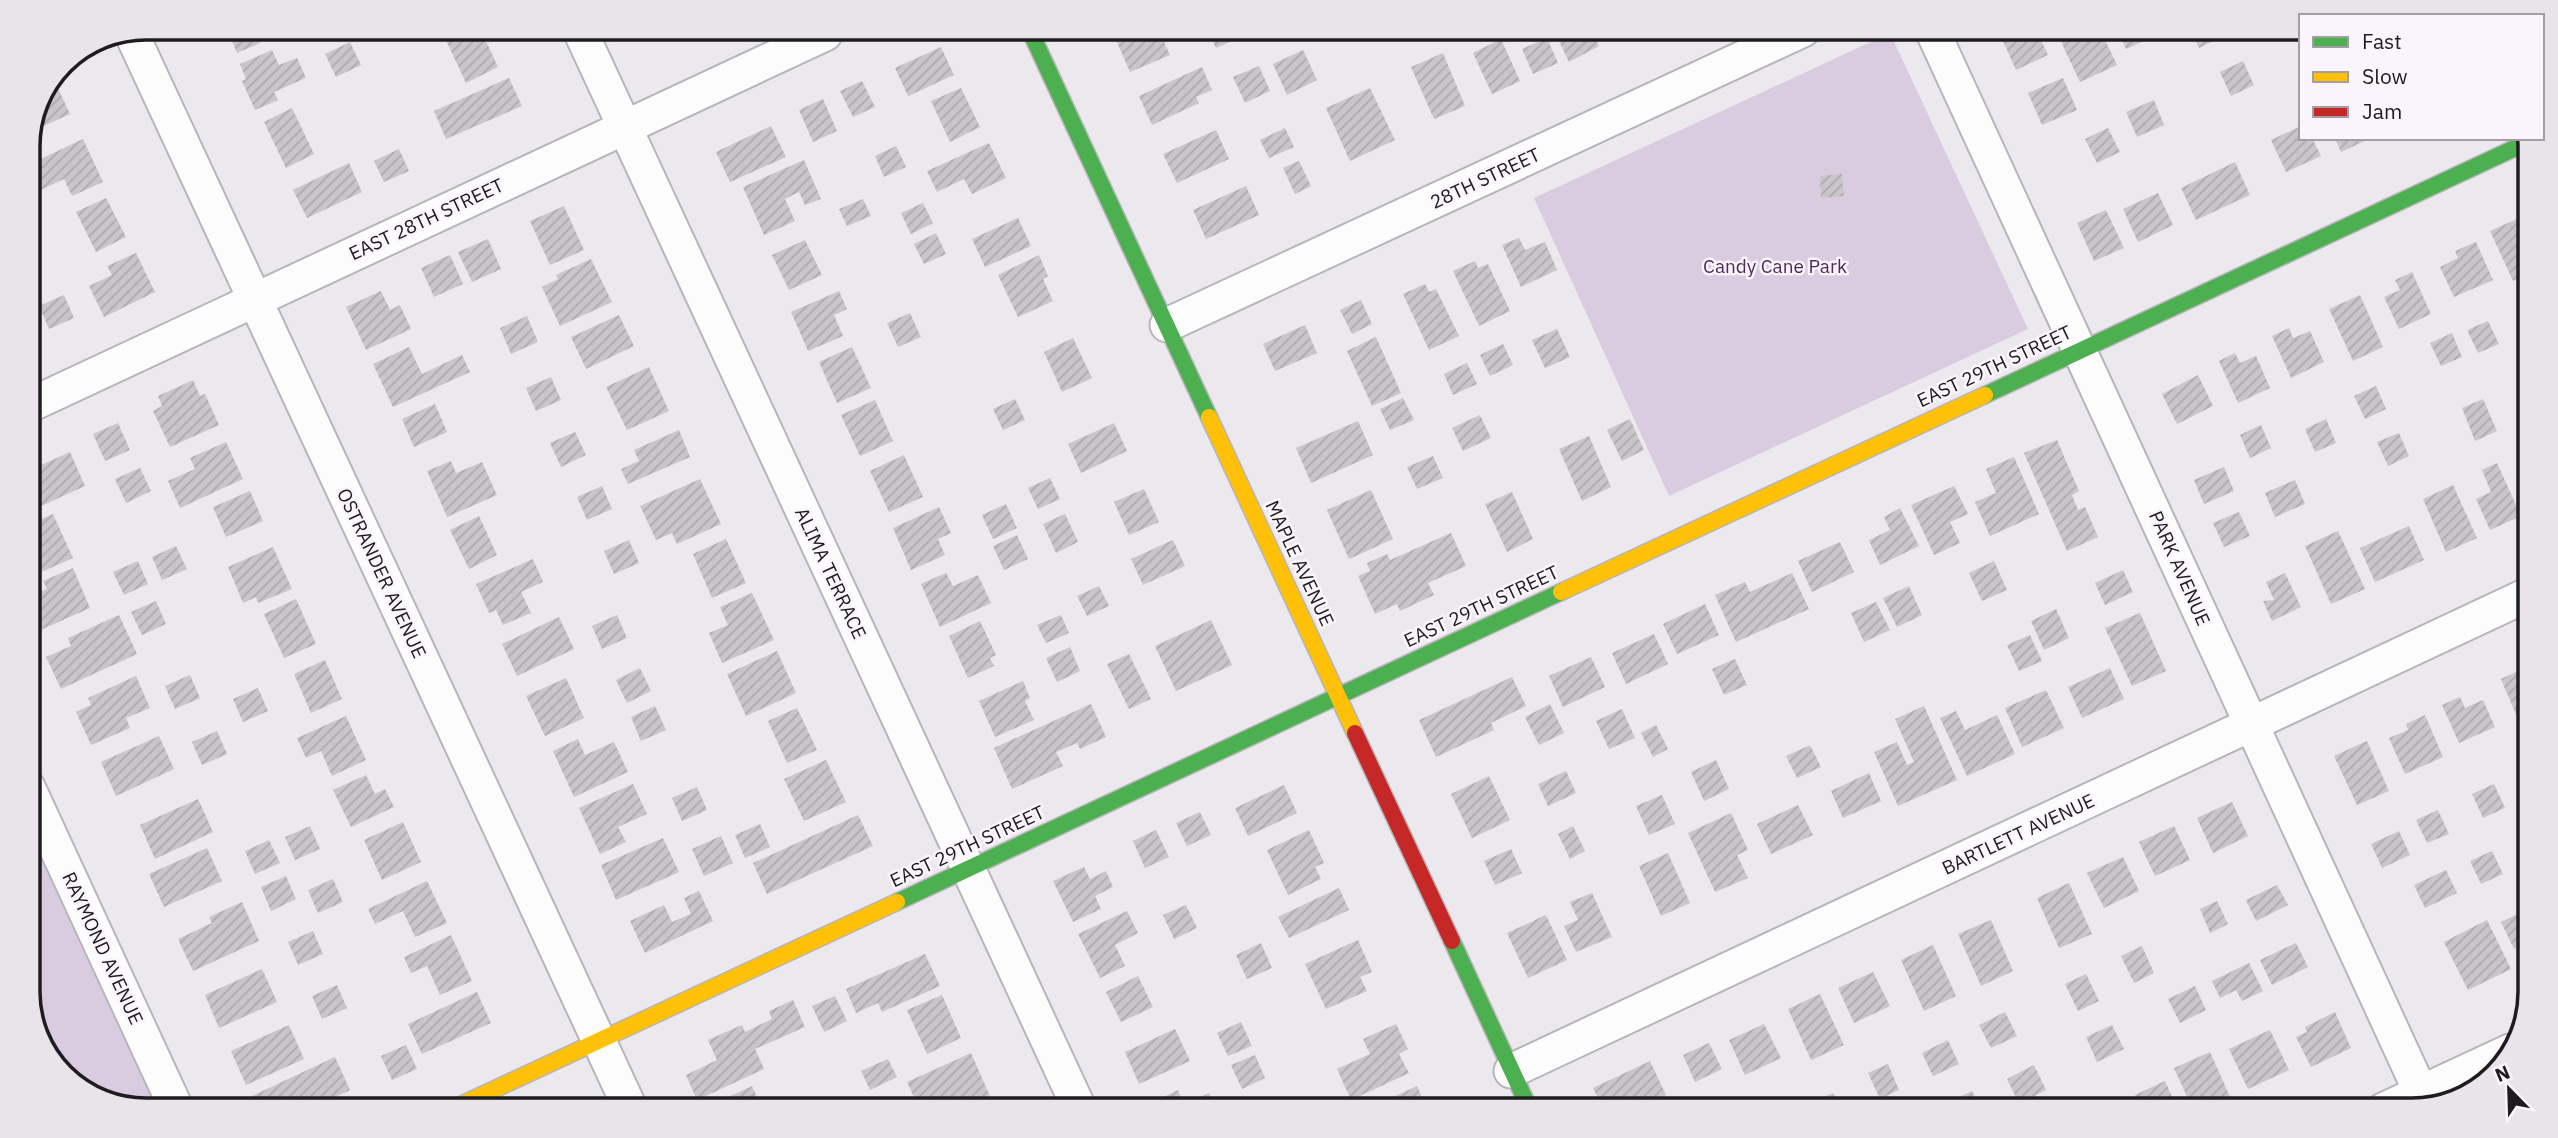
<svg xmlns="http://www.w3.org/2000/svg" width="2558" height="1138" viewBox="0 0 2558 1138" font-family="'IBM Plex Sans',sans-serif">
  <style>
    .green { fill: #dacce0 }
    .building { fill: url(#building-hatch) }
    .lines { fill: none; stroke-linecap: round; stroke-linejoin: round }
    .street-casing { stroke: #b7b5b9; stroke-width: 37 }
    .fast-casing { stroke: #b7b5b9; stroke-width: 19 }
    .slow-casing { stroke: #b7b5b9; stroke-width: 19 }
    .jam-casing { stroke: #b7b5b9; stroke-width: 19 }
    .street { stroke: #fcfcfc; stroke-width: 33 }
    .fast { stroke: #4caf50; stroke-width: 16 }
    .slow { stroke: #ffc107; stroke-width: 16 }
    .jam { stroke: #c62828; stroke-width: 16 }
    .labels { text-anchor: middle; dominant-baseline: central; stroke-width: 5; stroke-linejoin: round; paint-order: stroke }
    .street-label { font-size: 19px; fill: #1e1c1f; stroke: #faf5fc }
    .park-label { font-size: 19px; fill: #4d2a59; stroke: #faf5fc }
    .rim { fill: none; stroke: #1e1c1f; stroke-width: 3.5 }
  </style>
  <defs>
    <pattern id="building-hatch" width="6" height="6" patternUnits="userSpaceOnUse" patternTransform="scale(1.75)"><rect width="6" height="6" fill="#c9c6ca"/><path d="M-1 1l2-2M0 6l6-6M5 7l2-2" fill="none" stroke="#acaaad"/></pattern>
  </defs>
  <rect width="100%" height="100%" fill="#ece9ee"/>
  <!-- green -->
  <path class="green" d="M1890 33 2028 329 1669 496 1534 198Z
    M28 831 157 1110 100 1101 48 1058 28 1000Z"/>
  <!-- building -->
  <path class="building" d="M2036 29 2048 55 2016 70 1998 30Z
    M2055 29H2100L2117 65 2080 82Z
    M2117 29H2150L2153 37 2126 49Z
    M2190 29H2218L2222 37 2199 48Z
    M1554 31H1592L1599 46 1569 62Z
    M1113 33H1160L1170 55 1130 72Z
    M1209 33H1235L1238 38 1216 48Z
    M483 35 498 67 466 83 444 36Z
    M230 36H257L260 43 237 53Z
    M1547 38 1558 63 1533 74 1522 49Z
    M1501 39 1520 81 1492 94 1473 53Z
    M350 42 361 65 336 77 325 54Z
    M941 47 954 75 908 96 895 68Z
    M272 50 279 65 297 58 306 78 274 92 278 100 255 110 242 81 246 79 240 64Z
    M1303 50 1317 80 1287 95 1273 64Z
    M1443 53 1465 106 1434 119 1411 67Z
    M2243 61 2254 85 2231 96 2220 72Z
    M1259 66 1270 91 1245 103 1233 77Z
    M1202 67 1212 90 1196 97 1199 103 1152 125 1139 96Z
    M509 78 522 106 446 139 434 111Z
    M2063 78 2077 110 2042 125 2028 93Z
    M862 81 875 107 853 117 840 91Z
    M57 86 70 114 39 128 36 121 51 89Z
    M961 88 980 127 950 142 931 101Z
    M1370 88 1395 140 1350 161 1326 108Z
    M823 99 837 131 813 142 799 110Z
    M2154 100 2164 125 2137 137 2126 112Z
    M292 108 314 154 286 168 264 122Z
    M771 126 786 157 730 182 716 152Z
    M2301 126V138H2312L2321 156 2286 172 2271 140Z
    M1285 128 1294 147 1269 158 1260 140Z
    M2108 128 2120 152 2097 163 2085 139Z
    M1216 130 1229 159 1177 183 1163 154Z
    M2335 138H2371L2341 152Z
    M83 139 103 182 72 196 64 179 30 195 28 165Z
    M989 143 1006 178 972 194 964 179 937 192 927 171Z
    M896 146 906 167 884 177 875 156Z
    M399 149 409 171 384 182 374 161Z
    M804 160 821 199 805 205 799 192 785 199 795 221 764 235 743 187Z
    M1299 161 1311 186 1295 194 1283 168Z
    M2235 162 2250 195 2196 220 2181 188Z
    M349 163 362 192 307 218 293 190Z
    M1842 174 1844 196 1821 198 1820 176Z
    M1246 186 1259 215 1206 239 1193 210Z
    M2158 193 2173 225 2138 242 2123 209Z
    M106 198 126 237 96 252 76 212Z
    M863 199 871 216 847 226 839 209Z
    M923 203 933 223 911 234 901 213Z
    M564 206 584 250 550 265 530 221Z
    M2106 210 2124 248 2094 261 2077 223Z
    M1018 218 1031 246 985 267 972 239Z
    M2519 218 2529 240 2528 274 2513 281 2490 231Z
    M936 233 946 254 924 264 914 244Z
    M1519 238 1525 250 1545 242 1557 270 1521 287 1502 245Z
    M488 239 501 269 472 282 458 252Z
    M805 240 822 275 789 290 772 255Z
    M2476 242 2493 280 2454 297 2440 267 2458 258 2455 251Z
    M136 253 155 292 104 317 89 286 112 275 107 266Z
    M450 255 463 284 434 297 421 268Z
    M1039 255 1048 276 1043 279 1053 301 1018 317 998 275Z
    M591 259 612 302 560 326 542 287 558 279 556 275Z
    M1475 261 1478 268 1488 264 1510 311 1479 326 1453 271Z
    M2412 272 2431 314 2399 329 2384 297 2400 290 2395 280Z
    M1425 284 1429 292 1436 289 1459 336 1429 350 1403 294Z
    M381 291 390 310 400 305 411 329 366 350 346 307Z
    M839 291 847 309 834 315 843 336 808 351 791 312Z
    M64 295 74 318 49 329 39 306Z
    M2360 295 2383 347 2353 361 2329 309Z
    M1361 300 1372 324 1352 334 1340 310Z
    M910 313 921 337 898 347 887 323Z
    M619 315 634 346 586 369 571 337Z
    M527 316 538 342 511 354 500 328Z
    M2488 321 2499 344 2478 353 2467 330Z
    M1305 325 1317 353 1275 371 1263 344Z
    M2289 328 2293 338 2310 331 2324 362 2291 378 2272 336Z
    M1557 329 1570 357 1545 368 1532 340Z
    M2452 333 2462 357 2441 366 2430 343Z
    M1376 337 1401 393 1372 406 1347 351Z
    M1073 338 1092 378 1062 392 1044 352Z
    M1503 344 1513 365 1490 376 1480 355Z
    M409 347 422 374 462 355 470 372 393 407 373 364Z
    M852 347 871 388 837 403 819 362Z
    M2235 353 2240 363 2256 356 2270 388 2238 403 2219 361Z
    M1467 363 1477 384 1453 395 1444 374Z
    M649 367 669 411 627 430 606 387Z
    M2198 375 2213 406 2177 424 2162 394Z
    M551 377 561 400 536 411 526 388Z
    M193 380 200 396 205 394 219 425 170 447 153 411 162 406 158 396Z
    M2376 386 2386 409 2365 419 2354 396Z
    M1403 398 1414 420 1390 430 1380 409Z
    M1015 399 1025 420 1003 430 993 409Z
    M2483 399 2497 431 2475 441 2462 408Z
    M875 400 893 441 860 456 841 415Z
    M435 404 447 432 414 447 402 419Z
    M1480 415 1491 438 1463 451 1452 428Z
    M1630 419 1644 450 1622 461 1607 430Z
    M2326 419 2336 443 2315 452 2305 429Z
    M1358 421 1373 455 1311 483 1296 448Z
    M118 423 130 450 105 461 93 434Z
    M1114 423 1127 451 1081 473 1068 444Z
    M2261 425 2271 448 2250 458 2240 435Z
    M679 430 690 457 628 484 621 469 639 461 634 450Z
    M575 432 586 455 561 467 550 443Z
    M2399 433 2409 456 2388 466 2377 442Z
    M1589 436 1611 487 1582 501 1559 449Z
    M2057 440 2079 491 2072 495 2078 510 2085 507 2098 537 2067 551 2024 453Z
    M226 442 243 479 180 508 168 481 195 469 190 458Z
    M70 452 85 486 28 512V471Z
    M904 455 923 497 889 512 870 471Z
    M1433 456 1443 478 1417 489 1407 467Z
    M2014 457 2039 514 1990 536 1975 502 1996 493 1986 469Z
    M451 461 456 473 482 462 497 495 447 517 427 471Z
    M2497 463 2521 516 2490 530 2476 499 2491 492 2482 470Z
    M2224 467 2234 491 2204 504 2194 480Z
    M140 468 151 491 126 503 115 479Z
    M1050 478 1060 499 1038 509 1028 488Z
    M700 479 721 524 677 544 672 533 656 540 640 506Z
    M2295 480 2305 504 2275 517 2265 493Z
    M2453 485 2477 538 2446 552 2423 499Z
    M602 486 612 509 587 520 577 497Z
    M1954 486 1968 514 1950 522 1960 543 1934 555 1911 505Z
    M1144 489 1159 522 1129 535 1114 502Z
    M1371 490 1393 539 1349 559 1327 510Z
    M250 491 263 521 226 537 213 507Z
    M1512 492 1533 539 1507 552 1485 504Z
    M1006 504 1017 528 993 539 982 515Z
    M939 507 951 533 938 539 945 555 911 570 893 528Z
    M1900 508 1919 546 1880 565 1869 540 1890 530 1884 517Z
    M2239 512 2250 536 2224 547 2213 523Z
    M53 514 73 558 28 578V525Z
    M1065 514 1078 542 1056 553 1043 524Z
    M479 516 497 555 469 569 450 530Z
    M2409 526 2424 560 2375 582 2360 548Z
    M2338 531 2365 589 2331 604 2305 546Z
    M1451 533 1466 566 1428 583 1434 595 1400 611 1397 604 1375 614 1358 576 1370 571 1367 563 1387 554 1390 560Z
    M1017 535 1028 559 1004 570 993 546Z
    M726 539 746 583 712 598 693 554Z
    M629 540 639 563 614 574 604 551Z
    M1173 540 1185 566 1143 585 1131 559Z
    M1840 542 1854 572 1812 592 1798 561Z
    M176 546 187 569 162 580 152 557Z
    M273 547 292 589 258 603 256 597 243 603 228 567Z
    M533 559 543 582 521 592 531 613 503 625 496 610 489 613 476 584Z
    M138 561 148 584 124 595 113 572Z
    M1994 561 2007 590 1982 601 1969 573Z
    M73 568 90 608 36 632 28 615V597L47 589 43 581Z
    M2123 570 2133 592 2105 605 2095 583Z
    M946 573 953 586 978 575 991 603 940 627 921 584Z
    M1792 573 1809 609 1736 642 1715 595 1745 582 1750 592Z
    M2285 573 2301 607 2272 621 2263 601 2274 600 2266 582Z
    M1099 586 1109 606 1087 616 1077 596Z
    M1909 586 1922 615 1897 627 1883 598Z
    M752 593 774 640 722 663 709 633 728 625 720 607Z
    M296 599 316 644 284 658 264 614Z
    M156 601 166 624 142 635 131 612Z
    M1876 602 1890 630 1864 642 1851 613Z
    M1705 604 1719 635 1677 654 1663 624Z
    M2056 609 2069 638 2044 650 2031 621Z
    M2140 613 2166 671 2132 686 2105 628Z
    M119 615 137 654 61 689 46 657 71 646 68 638Z
    M617 615 627 638 602 649 592 626Z
    M1061 615 1069 633 1046 643 1037 625Z
    M559 617 574 649 517 676 502 644Z
    M1211 620 1232 665 1176 691 1155 646Z
    M980 621 996 655 990 658 994 666 968 678 949 636Z
    M1654 634 1668 664 1626 684 1612 653Z
    M2030 635 2042 661 2019 671 2007 645Z
    M1070 647 1080 671 1057 682 1046 658Z
    M777 651 796 693 746 716 727 674Z
    M1129 654 1151 699 1129 709 1107 664Z
    M1591 657 1605 687 1563 707 1549 676Z
    M1735 659 1747 685 1724 695 1712 669Z
    M325 660 342 699 311 713 294 674Z
    M640 668 651 691 627 703 616 680Z
    M2110 668 2124 699 2082 718 2068 687Z
    M2518 671 2524 681V714L2517 717 2501 679Z
    M190 675 200 698 175 709 165 686Z
    M136 676 150 708 126 718 130 728 91 745 76 712 91 705 88 698Z
    M1512 677 1526 706 1491 723 1494 730 1436 757 1419 720Z
    M566 678 584 718 545 736 526 696Z
    M1023 681 1030 698 1025 701 1034 720 995 737 979 701Z
    M258 688 268 711 243 722 233 699Z
    M2046 690 2064 728 2022 747 2005 708Z
    M2460 697 2465 708 2483 700 2495 727 2459 743 2442 705Z
    M1091 704 1106 737 1080 749 1077 743 1056 752 1063 766 1012 789 994 748Z
    M1550 704 1564 733 1539 745 1525 717Z
    M655 706 666 730 641 741 631 717Z
    M1924 706 1957 780 1898 806 1874 752 1897 742 1907 765 1914 762 1895 719Z
    M797 708 817 750 787 763 768 721Z
    M1622 709 1635 738 1609 749 1596 721Z
    M1956 711 1965 730 1997 715 2015 754 1967 776 1940 718Z
    M2425 715 2443 757 2405 774 2389 738 2408 730 2406 724Z
    M346 716 366 760 332 776 321 751 306 758 297 738Z
    M1656 725 1668 749 1653 757 1641 733Z
    M217 731 227 754 202 765 192 742Z
    M159 736 174 769 116 796 101 762Z
    M578 739 585 755 614 742 628 772 574 797 553 751Z
    M2367 741 2389 791 2357 805 2334 756Z
    M1810 745 1821 767 1797 778 1786 756Z
    M826 760 846 802 804 821 784 779Z
    M1716 760 1729 789 1704 801 1691 772Z
    M1566 771 1576 793 1548 806 1538 784Z
    M1869 773 1881 801 1843 818 1831 791Z
    M366 775 375 794 385 789 394 807 351 827 333 790Z
    M1489 776 1510 820 1472 838 1451 794Z
    M633 784 647 814 618 827 626 842 600 854 579 808Z
    M2494 784 2505 808 2483 818 2472 794Z
    M1284 785 1297 813 1248 836 1235 808Z
    M697 787 707 810 682 821 672 798Z
    M1662 795 1675 824 1649 835 1636 806Z
    M198 799 213 832 155 859 140 825Z
    M2232 802 2248 836 2213 853 2197 818Z
    M1798 805 1813 835 1771 854 1757 824Z
    M2438 810 2449 834 2427 843 2416 820Z
    M1200 812 1211 835 1187 846 1176 823Z
    M1731 813 1748 850 1737 855 1748 878 1715 892 1688 833Z
    M858 815 873 846 767 894 753 863Z
    M403 822 421 862 382 880 364 840Z
    M760 824 770 847 745 858 735 835Z
    M310 826 320 849 295 860 285 837Z
    M1573 826 1585 851 1570 859 1558 834Z
    M2174 826 2190 860 2155 876 2139 842Z
    M1156 830 1169 857 1145 868 1133 841Z
    M1309 830 1324 863 1315 867 1321 879 1288 895 1267 850Z
    M2399 831 2410 855 2382 868 2371 844Z
    M721 836 733 863 704 876 692 849Z
    M663 838 679 872 616 900 601 865Z
    M269 840 280 863 255 874 245 851Z
    M207 848 222 881 164 907 149 874Z
    M1511 849 1522 873 1495 885 1484 861Z
    M2492 851 2503 874 2481 884 2470 861Z
    M1668 853 1690 903 1661 916 1639 866Z
    M2123 857 2139 891 2104 908 2087 873Z
    M1084 867 1090 879 1106 871 1113 887 1095 896 1101 909 1073 922 1053 881Z
    M2446 870 2457 893 2425 908 2414 885Z
    M286 876 296 899 271 911 261 887Z
    M333 879 343 902 318 913 308 890Z
    M427 881 447 923 415 937 403 911 375 924 368 909Z
    M2069 883 2092 934 2059 948 2037 898Z
    M2277 885 2288 905 2256 921 2246 900Z
    M1339 888 1349 910 1289 938 1278 917Z
    M699 891 713 921 645 953 630 921 664 905 672 922 691 914 684 898Z
    M1592 893 1612 937 1576 952 1564 926 1578 920 1570 902Z
    M2217 901 2228 924 2210 933 2200 909Z
    M242 902 259 941 193 971 178 939 212 923 209 917Z
    M1186 905 1197 928 1174 939 1163 915Z
    M1127 911 1138 933 1115 945 1125 966 1100 978 1078 934Z
    M2522 912V945L2514 949 2501 922Z
    M1546 915 1567 960 1528 978 1507 933Z
    M1991 920 2013 971 1981 986 1958 934Z
    M2487 920 2511 969 2468 990 2444 942Z
    M313 931 323 954 298 965 288 942Z
    M451 935 472 981 440 995 427 966 411 973 404 957Z
    M1358 940 1372 972 1360 977 1367 991 1326 1009 1305 964Z
    M1261 943 1272 968 1247 979 1236 955Z
    M2296 943 2308 967 2272 985 2260 960Z
    M1933 945 1956 996 1924 1011 1901 960Z
    M2142 946 2154 973 2134 983 2121 956Z
    M925 954 940 986 882 1012 878 1003 856 1013 846 989Z
    M2249 963 2263 991 2242 1001 2236 990 2220 998 2212 981Z
    M262 969 277 1002 219 1028 205 995Z
    M1873 972 1890 1006 1854 1023 1838 988Z
    M2086 974 2099 1001 2078 1011 2065 984Z
    M1138 976 1153 1007 1121 1022 1106 992Z
    M337 985 347 1008 322 1019 312 996Z
    M2195 986 2206 1010 2180 1023 2168 999Z
    M477 992 491 1023 422 1054 408 1024Z
    M1820 994 1844 1045 1811 1060 1788 1009Z
    M942 995 961 1038 927 1054 907 1010Z
    M835 996 847 1021 824 1032 812 1006Z
    M793 1000 805 1027 755 1049 764 1069 697 1100 686 1075 717 1060 708 1040 742 1025 745 1032 772 1019 769 1011Z
    M2005 1012 2017 1036 1991 1048 1979 1025Z
    M2335 1012 2351 1048 2311 1067 2296 1037 2307 1032 2305 1027Z
    M1241 1022 1252 1046 1228 1056 1217 1033Z
    M1396 1024 1408 1049 1399 1054 1409 1073 1351 1100 1337 1069 1370 1054 1363 1039Z
    M1764 1024 1781 1058 1745 1075 1729 1040Z
    M289 1025 304 1059 246 1085 231 1051Z
    M2112 1025 2124 1049 2097 1062 2086 1037Z
    M1175 1029 1190 1061 1139 1084 1125 1052Z
    M2270 1030 2289 1070 2248 1089 2229 1049Z
    M1948 1040 1959 1064 1933 1076 1922 1053Z
    M1709 1043 1722 1069 1695 1082 1683 1055Z
    M406 1045 417 1069 392 1080 381 1056Z
    M2210 1052 2231 1099 2207 1110H2193L2174 1068Z
    M971 1053 990 1096 959 1110H920L907 1082Z
    M1255 1055 1265 1078 1242 1089 1231 1065Z
    M335 1057 350 1090 308 1110H258L252 1096Z
    M888 1059 897 1077 870 1090 861 1071Z
    M1650 1061 1666 1095 1635 1110H1604L1593 1088Z
    M1888 1064 1899 1090 1880 1099 1868 1073Z
    M2034 1065 2046 1090 2019 1104 2007 1079Z
    M2165 1081 2178 1110H2142L2135 1095Z
    M752 1086 763 1110H721L718 1102Z
    M1417 1086 1428 1110H1392L1387 1100Z
    M1178 1090 1184 1105 1209 1093 1217 1110H1159L1155 1101Z
    M1972 1091 1981 1110H1948L1945 1104Z
    M1833 1093 1841 1110H1816L1812 1102Z"/>
  <g class="lines">
    <defs>
      <path id="street" d="M1932 30 2427 1106
        M582 35 1080 1110
        M133 37 631 1110
        M1167 325 1803 30
        M28 406 825 34
        M28 787 177 1110
        M1511 1071 2525 596
        M2383 1110 2510 1051"/>
      <path id="fast" d="M1031 33 1209 417
        M1985 395 2530 141
        M897 902 1561 592
        M1452 941 1530 1110"/>
      <path id="slow" d="M1209 417 1355 733
        M1561 592 1985 395
        M450 1110 897 902"/>
      <path id="jam" d="M1355 733 1452 941"/>
    </defs>
    <!-- street casing -->
    <use href="#street" class="street-casing"/>
    <!-- fast casing -->
    <use href="#fast" class="fast-casing"/>
    <!-- slow casing -->
    <use href="#slow" class="slow-casing"/>
    <!-- jam casing -->
    <use href="#jam" class="jam-casing"/>
    <!-- street -->
    <use href="#street" class="street"/>
    <!-- fast -->
    <use href="#fast" class="fast"/>
    <!-- slow -->
    <use href="#slow" class="slow"/>
    <!-- jam -->
    <use href="#jam" class="jam"/>
  </g>
  <g class="labels">
    <!-- street labels -->
    <g class="street-label">
      <text transform="translate(1485 178) rotate(-25)">28TH STREET</text>
      <text transform="translate(426 219) rotate(-25)">EAST 28TH STREET</text>
      <text transform="translate(1994 366) rotate(-25)">EAST 29TH STREET</text>
      <text transform="translate(1300 563) rotate(65)">MAPLE AVENUE</text>
      <text transform="translate(2180 568) rotate(66)">PARK AVENUE</text>
      <text transform="translate(382 573) rotate(65)">OSTRANDER AVENUE</text>
      <text transform="translate(831 573) rotate(65)">ALIMA TERRACE</text>
      <text transform="translate(1481 606) rotate(-25)">EAST 29TH STREET</text>
      <text transform="translate(2018 834) rotate(-25)">BARTLETT AVENUE</text>
      <text transform="translate(967 846) rotate(-25)">EAST 29TH STREET</text>
      <text transform="translate(103 948) rotate(65)">RAYMOND AVENUE</text>
    </g>
    <!-- park labels -->
    <g class="park-label">
      <text x="1775" y="266">Candy Cane Park</text>
    </g>
  </g>
  <!-- crop -->
  <path d="M0 0H2558V1138H0ZM146 40H2412A106 106 0 0 1 2518 146V992A106 106 0 0 1 2412 1098H146A106 106 0 0 1 40 992V146A106 106 0 0 1 146 40Z" fill="#e8e4ea" fill-rule="evenodd"/>
  <path class="rim" d="M146 40H2412A106 106 0 0 1 2518 146V992A106 106 0 0 1 2412 1098H146A106 106 0 0 1 40 992V146A106 106 0 0 1 146 40Z"/>
  <!-- legend -->
  <rect x="2299" y="14" width="245" height="126" fill="#faf5fc" stroke="#a29ea4" stroke-width="2"/>
  <rect x="2313" y="37" width="35" height="10" fill="#4caf50" stroke="#a29ea4" stroke-width="2"/>
  <text x="2362" y="49" font-size="21" fill="#1e1c1f">Fast</text>
  <rect x="2313" y="72" width="35" height="10" fill="#ffc107" stroke="#a29ea4" stroke-width="2"/>
  <text x="2362" y="84" font-size="21" fill="#1e1c1f">Slow</text>
  <rect x="2313" y="107" width="35" height="10" fill="#c62828" stroke="#a29ea4" stroke-width="2"/>
  <text x="2362" y="119" font-size="21" fill="#1e1c1f">Jam</text>
  <!-- north arrow -->
  <g transform="translate(2509 1089) rotate(337)" stroke="#faf5fc" stroke-width="5" paint-order="stroke">
  <path d="M0-5L12 26L0 18L-12 26Z" fill="#1e1c1f"/>
  <text y="-10" font-size="19" font-weight="bold" text-anchor="middle" fill="#1e1c1f">N</text>
  </g>
</svg>
